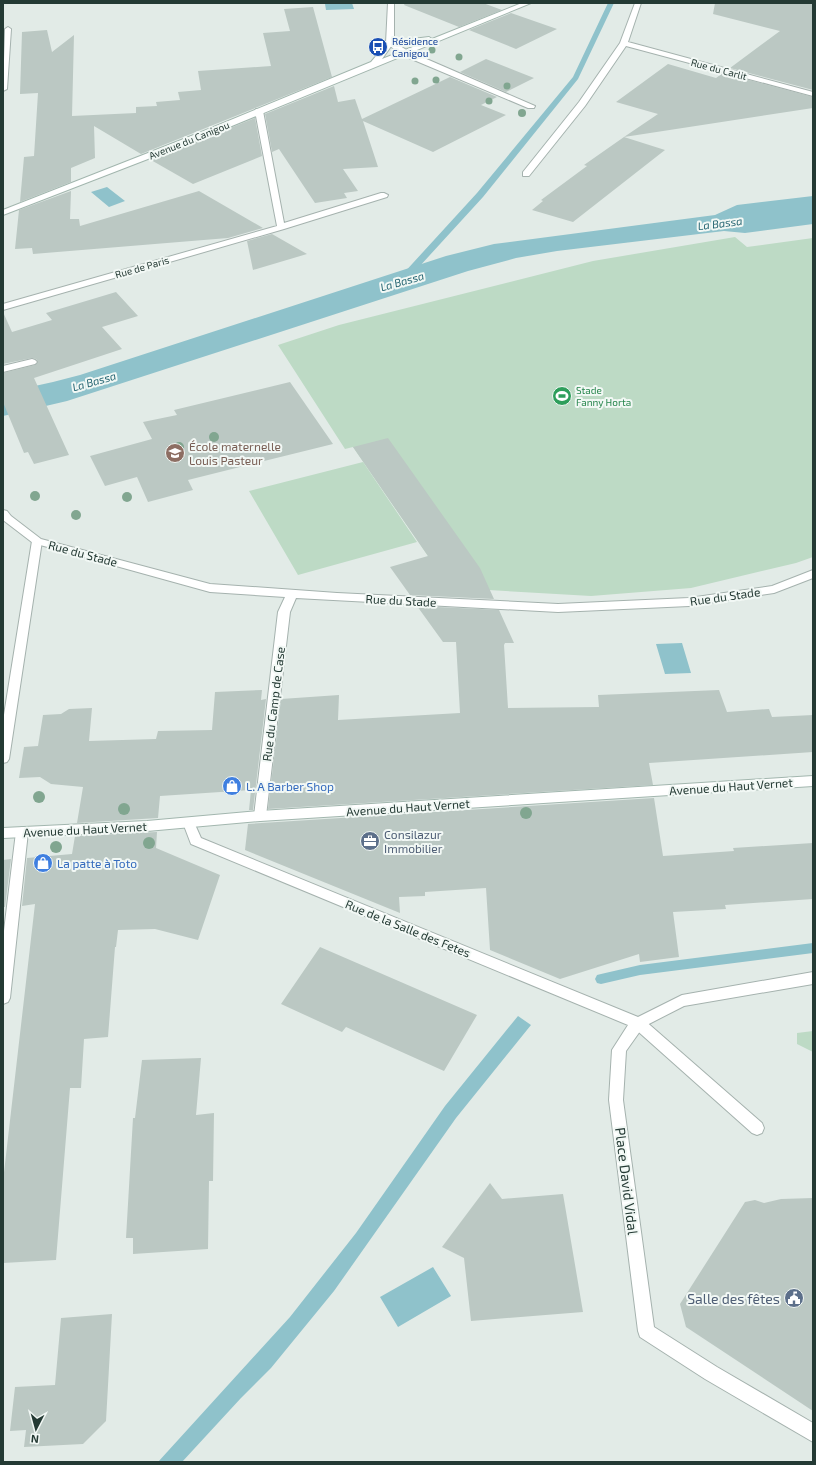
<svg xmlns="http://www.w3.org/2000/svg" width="816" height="1465" viewBox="0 0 816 1465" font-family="'Exo 2',sans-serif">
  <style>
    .green { fill: #bddac5 }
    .water { fill: #8fc2cb }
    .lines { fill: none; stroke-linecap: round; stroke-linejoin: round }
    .stream { fill: #8fc2cb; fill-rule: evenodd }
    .building { fill: #bbc8c3 }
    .lane-casing { stroke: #a5b2ae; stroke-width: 2 }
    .street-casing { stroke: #a5b2ae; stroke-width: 2 }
    .secondary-casing { stroke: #a2b6ae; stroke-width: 2 }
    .lane { fill: #fff; fill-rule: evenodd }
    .street { fill: #fff; fill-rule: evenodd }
    .secondary { fill: #fff; fill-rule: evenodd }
    .tree { fill: #81a690 }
    .labels { text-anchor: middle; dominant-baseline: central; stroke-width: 4; stroke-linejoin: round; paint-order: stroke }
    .far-transit-label { font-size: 10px; fill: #164399; stroke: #f2f8f5; text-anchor: start }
    .far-street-label { font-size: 10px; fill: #243a34; stroke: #f2f8f5 }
    .far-leisure-label { font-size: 10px; fill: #27864d; stroke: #f2f8f5; text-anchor: start }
    .far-water-label { font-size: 11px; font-style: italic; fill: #246471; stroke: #f2f8f5 }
    .education-label { font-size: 12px; fill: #785e54; stroke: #f2f8f5; text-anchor: start }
    .street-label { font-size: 12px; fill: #243a34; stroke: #f2f8f5 }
    .shop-label { font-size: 12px; fill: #366cbe; stroke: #f2f8f5; text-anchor: start }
    .service-label { font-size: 12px; fill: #4e5e75; stroke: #f2f8f5; text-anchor: start }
    .near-street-label { font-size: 14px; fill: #243a34; stroke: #f2f8f5 }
    .near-service-label { font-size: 14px; fill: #4e5e75; stroke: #f2f8f5; text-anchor: end }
  </style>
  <rect width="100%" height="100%" fill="#e2ebe7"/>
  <!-- green -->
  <path class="green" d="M735 237 747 247 813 238V557L796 563 691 588 591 596 437 587 428 556 353 447 345 449 278 345 339 325 593 261Z
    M363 462 417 542 298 575 249 491Z
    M813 1031V1052L797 1044V1033Z"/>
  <!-- water -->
  <path class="water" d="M352 3 354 9 326 10 325 4Z
    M107 187 125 201 109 207 91 192Z
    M813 196V224L745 233 724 231 557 251 516 258 468 271 67 401 3 416V393L53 382 80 375 446 256 494 244 715 215 737 205Z
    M682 643 691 673 665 674 656 644Z
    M518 1016 531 1025 456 1118 334 1291 271 1368 241 1398 182 1462H158L290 1317 356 1233 445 1106Z
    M433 1267 451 1296 398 1327 380 1297Z"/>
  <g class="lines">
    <!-- stream -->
    <path class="stream" d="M608 3H614L578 79 483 197 408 279H402V275L477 193 573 77Z
      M813 943V953L640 975 601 984 597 983 595 979 597 975 601 974 640 965Z"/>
  </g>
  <!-- building -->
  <path class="building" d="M405 3H483L502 10 459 27 404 5Z
    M715 3H813V90L730 68 780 31 713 14Z
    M313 7 332 77 141 154 94 126 95 158 71 168V182L20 202 24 157 34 156 38 93 20 94 22 32 47 30 52 52 74 35 72 116 136 113V107L157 106 156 102 180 100 178 92 201 90 198 71 271 66 263 33 290 31 284 9Z
    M511 13 557 29 516 49 469 30Z
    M486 59 534 78 506 92 460 72Z
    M668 64 716 78 723 73 813 97V108L624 137 658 114 616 102Z
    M450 77 497 97 481 105 506 115 433 152 363 121 378 167 343 169 358 191 344 193 347 198 315 203 279 149 272 152 265 114 334 86 338 102 355 99 362 119Z
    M255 118 262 156 193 184 151 160Z
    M624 137 665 150 573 222 532 210 543 201 541 200 587 166 584 165Z
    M71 191 70 219H79L80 226 199 191 263 228 228 238 33 254 32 248 15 249 19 210Z
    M272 234 307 254 253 270 247 241Z
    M116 292 138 316 102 327 122 349 34 378 69 455 34 464 28 452 24 453 3 402V373L35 365 38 362 36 359 32 358 3 364V312L12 332 52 320 46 313Z
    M290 382 333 444 188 480 193 490 148 502 137 477 105 486 90 456 152 439 143 422 177 415 174 410Z
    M388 438 480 568 494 599 410 595 390 567 428 556 353 447Z
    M417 606 499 610 514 643H505L504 645 508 708 599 707 598 695 719 690 727 712 769 709 772 717 813 715V752L649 763 653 785 268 809 281 699 339 695 338 720 460 713 456 642H443Z
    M262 690 261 700 266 699 253 810H249L251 790 160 796 158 818 77 823 83 787 51 784 40 777 19 778 24 747 38 746 43 715 61 714 69 709 92 708 89 741 156 739 158 731 212 730 215 692Z
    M654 798 663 856 734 851 733 848 813 843V899L725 905 726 909 673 912 679 957 640 962 639 954 560 979 490 950 486 888 425 892V896L399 897 400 913 245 850 248 824Z
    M157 832 156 848 220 875 198 940 155 929 118 930 116 947H115L108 1037 84 1039 81 1088H70L56 1260 3 1263V1181L35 904 22 906 27 858 72 854 75 836Z
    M11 859 5 907H3V860Z
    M320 947 477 1015 444 1071 346 1027 342 1032 281 1004Z
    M201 1058 196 1115 214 1113 213 1181H209L208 1249 133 1254V1238H126L133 1118H135L142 1060Z
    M490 1183 502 1199 563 1194 583 1312 471 1321 464 1258 442 1247Z
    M813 1198V1411L686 1327 680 1304 745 1202 755 1200 764 1203 781 1199Z
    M112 1314 106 1421 83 1444 24 1447 26 1430 10 1431 15 1387 55 1385 61 1318Z"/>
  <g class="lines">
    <defs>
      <path id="lane" d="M402 51H408L535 106 534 108H528L402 55Z
        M32 359 35 360 37 362 35 364 3 372V366Z
        M37 538 42 541 9 759 7 762 3 763V721L32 541Z
        M638 1017 643 1019 762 1123 764 1128 762 1133 757 1135 752 1133 633 1027 631 1023 633 1019Z"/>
      <path id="street" d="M388 3H394V42L408 51V55H402L386 43Z
        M635 3H641L628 42 813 92V96L626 46 585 106 529 176H523V172L579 102 620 43Z
        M8 27 11 29 7 89 3 91 5 29Z
        M256 109H259L263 111 284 223 381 193H384L388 195 387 197 284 229 3 310V304L277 226 255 111Z
        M3 510 7 511 11 516 41 539 210 584 337 593 558 604 689 598 772 586 813 570V578L774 593 689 606 558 612 296 598 290 612 266 816 264 819 260 821 256 819 254 816 278 612 285 597 210 592 33 543 3 520Z
        M189 818 193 820 201 838 638 1017 682 995 813 972V984L684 1006 643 1027 626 1051 623 1100 654 1327 717 1367 813 1423V1442L705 1379 640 1337 638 1331 609 1100 612 1050 628 1025 191 844 183 823 185 820Z
        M22 827 26 829 28 832 10 998 8 1002 3 1004V939L16 832 18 829Z"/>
      <path id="secondary" d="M522 3H531L210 135 3 215V210L204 131 371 62 388 42 429 37 432 39ZM428 41 382 59 392 45Z
        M813 776V786L260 821 147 831 3 838V828L147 821 260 811Z"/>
    </defs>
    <!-- lane casing -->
    <use href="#lane" class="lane-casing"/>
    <!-- street casing -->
    <use href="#street" class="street-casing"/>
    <!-- secondary casing -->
    <use href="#secondary" class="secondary-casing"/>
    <!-- lane -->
    <use href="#lane" class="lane"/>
    <!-- street -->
    <use href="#street" class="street"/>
    <!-- secondary -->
    <use href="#secondary" class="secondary"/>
  </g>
  <!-- trees -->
  <g class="tree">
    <circle cx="432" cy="50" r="3.5"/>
    <circle cx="459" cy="57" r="3.5"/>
    <circle cx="436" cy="80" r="3.5"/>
    <circle cx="415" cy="81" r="3.5"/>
    <circle cx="507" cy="86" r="3.5"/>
    <circle cx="489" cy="101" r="3.5"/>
    <circle cx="522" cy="113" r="4"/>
    <circle cx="214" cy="437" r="5"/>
    <circle cx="179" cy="447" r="5"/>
    <circle cx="35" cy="496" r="5"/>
    <circle cx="127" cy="497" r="5"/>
    <circle cx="76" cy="515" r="5"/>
    <circle cx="39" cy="797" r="6"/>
    <circle cx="124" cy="809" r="6"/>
    <circle cx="526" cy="813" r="6"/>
    <circle cx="149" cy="843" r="6"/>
    <circle cx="56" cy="847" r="6"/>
  </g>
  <!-- icons -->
  <defs>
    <symbol id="bus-disc" viewBox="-11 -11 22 22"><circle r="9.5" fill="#1a4fb4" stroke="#f2f8f5"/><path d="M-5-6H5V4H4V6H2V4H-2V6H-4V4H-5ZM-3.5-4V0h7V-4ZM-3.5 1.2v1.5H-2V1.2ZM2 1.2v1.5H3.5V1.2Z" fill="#fff"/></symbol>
    <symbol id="stadium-disc" viewBox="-11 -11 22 22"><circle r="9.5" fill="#2e9e5b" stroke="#f2f8f5"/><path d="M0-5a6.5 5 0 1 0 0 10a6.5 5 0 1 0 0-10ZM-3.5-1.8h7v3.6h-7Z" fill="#fff"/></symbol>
    <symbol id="school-disc" viewBox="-11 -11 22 22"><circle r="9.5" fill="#8d6e63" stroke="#f2f8f5"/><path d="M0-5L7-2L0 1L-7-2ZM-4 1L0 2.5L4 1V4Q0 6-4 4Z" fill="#fff"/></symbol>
    <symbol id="shop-disc" viewBox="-11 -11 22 22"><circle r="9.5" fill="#3f7fe0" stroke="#f2f8f5"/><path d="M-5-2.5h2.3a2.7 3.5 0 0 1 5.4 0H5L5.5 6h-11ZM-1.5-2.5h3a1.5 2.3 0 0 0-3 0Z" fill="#fff"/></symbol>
    <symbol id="office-disc" viewBox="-11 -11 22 22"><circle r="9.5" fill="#5c6f8a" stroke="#f2f8f5"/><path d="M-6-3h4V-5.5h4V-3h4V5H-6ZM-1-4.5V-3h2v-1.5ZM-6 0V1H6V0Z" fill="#fff"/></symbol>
    <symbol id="civic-disc" viewBox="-11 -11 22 22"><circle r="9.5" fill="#5c6f8a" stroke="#f2f8f5"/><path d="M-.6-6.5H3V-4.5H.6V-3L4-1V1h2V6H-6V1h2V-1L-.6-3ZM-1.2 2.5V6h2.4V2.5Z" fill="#fff"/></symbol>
  </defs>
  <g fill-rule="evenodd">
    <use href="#bus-disc" x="367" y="36" width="22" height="22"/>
    <use href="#stadium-disc" x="551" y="385" width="22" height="22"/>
    <use href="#school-disc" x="164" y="442" width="22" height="22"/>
    <use href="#shop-disc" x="221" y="775" width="22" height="22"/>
    <use href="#office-disc" x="359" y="830" width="22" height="22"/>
    <use href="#shop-disc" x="32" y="852" width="22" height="22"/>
    <use href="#civic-disc" x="783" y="1287" width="22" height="22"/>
  </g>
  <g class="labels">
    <!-- far-transit labels -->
    <g class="far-transit-label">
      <text x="392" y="41">Résidence<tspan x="392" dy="12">Canigou</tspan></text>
    </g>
    <!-- far-street labels -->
    <g class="far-street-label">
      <text transform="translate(719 69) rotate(15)">Rue du Carlit</text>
      <text transform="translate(189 140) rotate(-22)">Avenue du Canigou</text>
      <text transform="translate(142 267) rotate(-16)">Rue de Paris</text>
    </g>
    <!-- far-leisure labels -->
    <g class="far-leisure-label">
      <text x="576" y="390">Stade<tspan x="576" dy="12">Fanny Horta</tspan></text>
    </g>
    <!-- far-water labels -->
    <g class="far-water-label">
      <text transform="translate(720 223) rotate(-7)">La Bassa</text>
      <text transform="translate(402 281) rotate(-16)">La Bassa</text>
      <text transform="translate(94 381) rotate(-16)">La Bassa</text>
    </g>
    <!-- education labels -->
    <g class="education-label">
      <text x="189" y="446">École maternelle<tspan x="189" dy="14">Louis Pasteur</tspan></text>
    </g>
    <!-- street labels -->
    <g class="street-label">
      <text transform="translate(83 553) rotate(15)">Rue du Stade</text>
      <text transform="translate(725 596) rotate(-8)">Rue du Stade</text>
      <text transform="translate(401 600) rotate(3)">Rue du Stade</text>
      <text transform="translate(273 704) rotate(-83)">Rue du Camp de Case</text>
      <text transform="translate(731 786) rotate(-4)">Avenue du Haut Vernet</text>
      <text transform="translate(408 807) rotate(-4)">Avenue du Haut Vernet</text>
      <text transform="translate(85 829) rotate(-3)">Avenue du Haut Vernet</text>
      <text transform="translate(408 928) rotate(22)">Rue de la Salle des Fetes</text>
    </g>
    <!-- shop labels -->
    <g class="shop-label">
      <text x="246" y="786">L. A Barber Shop</text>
      <text x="57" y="863">La patte à Toto</text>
    </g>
    <!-- service labels -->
    <g class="service-label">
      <text x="384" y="834">Consilazur<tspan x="384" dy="14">Immobilier</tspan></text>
    </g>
    <!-- near-street labels -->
    <g class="near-street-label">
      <text transform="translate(627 1181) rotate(83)">Place David Vidal</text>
    </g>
    <!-- near-service labels -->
    <g class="near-service-label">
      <text x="780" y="1298">Salle des fêtes</text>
    </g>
  </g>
  <!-- border -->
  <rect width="816" height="1465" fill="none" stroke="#243a34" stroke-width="8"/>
  <!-- north arrow -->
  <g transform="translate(36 1429) rotate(186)" stroke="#f2f8f5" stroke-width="3" paint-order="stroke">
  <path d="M0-3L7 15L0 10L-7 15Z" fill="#243a34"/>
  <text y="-6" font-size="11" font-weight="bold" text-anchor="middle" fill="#243a34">N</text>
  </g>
</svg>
